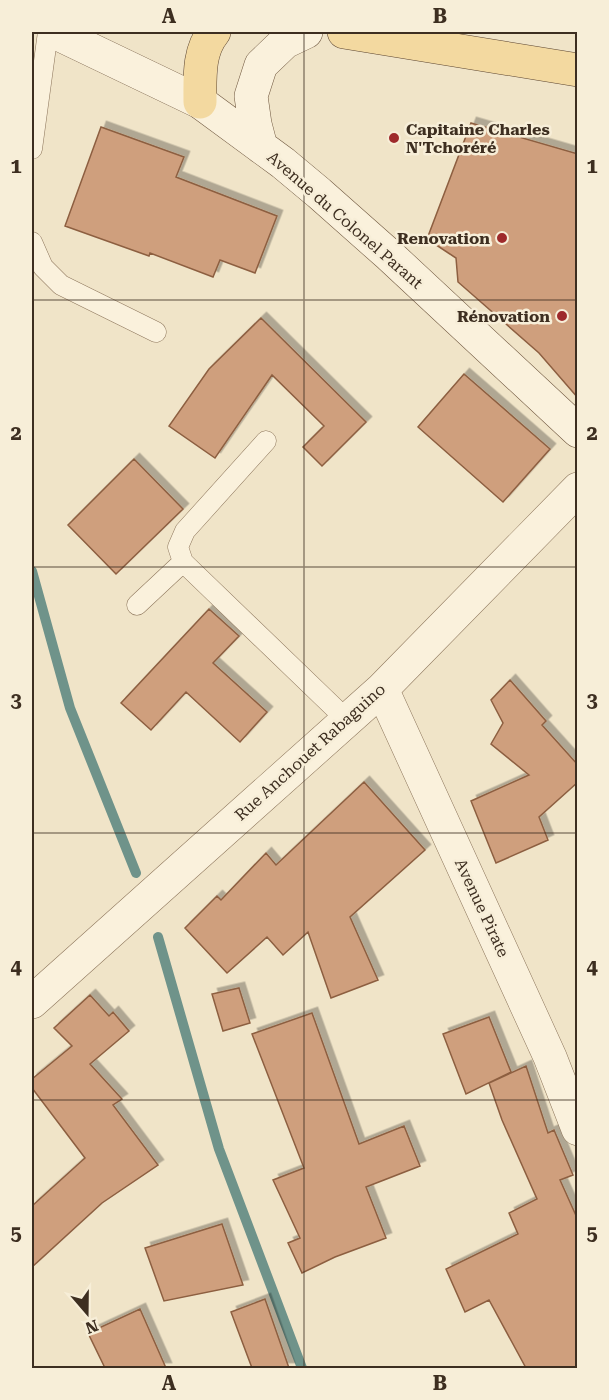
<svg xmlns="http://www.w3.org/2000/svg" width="609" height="1400" viewBox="0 0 609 1400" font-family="'Roboto Serif',serif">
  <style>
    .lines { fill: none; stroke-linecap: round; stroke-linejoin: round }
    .stream { stroke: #6f938a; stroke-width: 10 }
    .building { fill: #cf9f7d; stroke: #8d5f41; stroke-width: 1.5; filter: url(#shadow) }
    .lane-casing { stroke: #8d765c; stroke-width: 21 }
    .street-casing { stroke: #8d765c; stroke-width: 34 }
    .secondary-casing { stroke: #6f573f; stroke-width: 34 }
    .primary-casing { stroke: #5b4430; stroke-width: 34 }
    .lane { stroke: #faf1dc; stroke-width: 20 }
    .street { stroke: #faf1dc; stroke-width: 33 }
    .secondary { stroke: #faf1dc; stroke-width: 33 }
    .primary { stroke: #f3d9a0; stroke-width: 33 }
    .grid { fill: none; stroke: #3d2e20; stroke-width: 1.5; stroke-opacity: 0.55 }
    .poi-dot { fill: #9e2a2b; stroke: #f7eed8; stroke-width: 2 }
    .labels { text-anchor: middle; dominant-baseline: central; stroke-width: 5; stroke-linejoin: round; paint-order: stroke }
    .poi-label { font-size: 16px; font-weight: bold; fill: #3d2e20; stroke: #f7eed8; text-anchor: end }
    .street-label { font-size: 16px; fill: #3d2e20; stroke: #f7eed8 }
    .neatline { fill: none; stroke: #3d2e20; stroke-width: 2 }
    .grid-label { font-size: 20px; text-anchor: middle; font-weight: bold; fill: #3d2e20 }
  </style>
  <defs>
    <filter id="shadow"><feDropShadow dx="5.5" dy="-5.5" stdDeviation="0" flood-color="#0004"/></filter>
  </defs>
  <rect width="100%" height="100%" fill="#f0e4c8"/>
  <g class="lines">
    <!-- stream -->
    <path class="stream" d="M32 571 70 708 136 873
      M158 937 219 1149 302 1368"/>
  </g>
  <!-- building -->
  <path class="building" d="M471 123 578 154V398L539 353 458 282 456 258 427 239Z
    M101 127 184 157 176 177 277 216 255 273 220 260 213 277 150 253 149 256 65 226Z
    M261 318 366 422 322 466 303 447 324 426 272 375 215 458 169 426 209 369Z
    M464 374 550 449 503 502 418 427Z
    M134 459 183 509 116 574 68 525Z
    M209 609 239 636 213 663 267 712 240 742 186 692 151 730 121 703Z
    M510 680 546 721 542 725 578 765V782L539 817 548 840 496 863 471 801 529 775 491 744 503 723 491 700Z
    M364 782 425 850 350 917 378 980 331 998 308 932 283 955 267 937 227 973 185 928 217 896 221 900 266 853 276 865Z
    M239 988 250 1023 223 1031 212 994Z
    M90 995 109 1016 113 1012 129 1031 90 1064 122 1099 113 1105 158 1165 102 1203 32 1267V1206L85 1158 32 1088V1079L72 1046 54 1028Z
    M312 1013 359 1144 404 1126 420 1166 366 1187 386 1238 335 1257 302 1273 288 1243 300 1238 273 1180 304 1168 252 1034Z
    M489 1017 511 1072 466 1094 443 1034Z
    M526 1066 548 1133 554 1130 573 1175 560 1180 578 1220V1368H526L489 1300 465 1312 446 1269 518 1234 509 1213 537 1199 502 1120 489 1083Z
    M222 1224 243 1285 164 1301 145 1248Z
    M265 1299 289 1368H252L231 1312Z
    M140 1309 166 1368H105L88 1333Z"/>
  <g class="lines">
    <defs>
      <path id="lane" d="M32 149 48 32
        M32 242 43 267 61 285 156 332
        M266 441 185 531 178 547 183 562 347 720
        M137 605 183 562"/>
      <path id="street" d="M382 689 550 1057 578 1129
        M32 1002 382 689 578 489"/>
      <path id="secondary" d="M54 32 200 102 283 163 319 193 389 255 578 431
        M261 147 255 124 251 96 261 65 285 42 306 32"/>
      <path id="primary" d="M344 32 578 70
        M200 102C200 78 198 51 214 32"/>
    </defs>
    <!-- lane casing -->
    <use href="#lane" class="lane-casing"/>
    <!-- street casing -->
    <use href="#street" class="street-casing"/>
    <!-- secondary casing -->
    <use href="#secondary" class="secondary-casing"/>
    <!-- primary casing -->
    <use href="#primary" class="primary-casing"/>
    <!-- lane -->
    <use href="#lane" class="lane"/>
    <!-- street -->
    <use href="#street" class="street"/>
    <!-- secondary -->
    <use href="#secondary" class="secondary"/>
    <!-- primary -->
    <use href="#primary" class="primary"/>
  </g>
  <!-- grid -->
  <path class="grid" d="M304 32V1368M32 300H578M32 567H578M32 833H578M32 1100H578"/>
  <!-- markers -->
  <g class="poi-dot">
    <circle cx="394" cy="138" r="6"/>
    <circle cx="502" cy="238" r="6"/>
    <circle cx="562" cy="316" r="6"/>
  </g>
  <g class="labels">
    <!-- poi labels -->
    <g class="poi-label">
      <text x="406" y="129" text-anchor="start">Capitaine Charles<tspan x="406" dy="18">N'Tchoréré</tspan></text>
      <text x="490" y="238">Renovation</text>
      <text x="550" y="316">Rénovation</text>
    </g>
    <!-- street labels -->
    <g class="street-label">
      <text transform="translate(345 220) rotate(41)">Avenue du Colonel Parant</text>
      <text transform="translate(310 752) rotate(-42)">Rue Anchouet Rabaguino</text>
      <text transform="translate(482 908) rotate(65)">Avenue Pirate</text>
    </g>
  </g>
  <!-- border -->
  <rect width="609" height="1400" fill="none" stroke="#f7eed8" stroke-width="66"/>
  <!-- north arrow -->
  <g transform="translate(87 1313) rotate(160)" stroke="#f7eed8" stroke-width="4.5" paint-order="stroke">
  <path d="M0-4.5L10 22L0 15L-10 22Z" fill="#3d2e20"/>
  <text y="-9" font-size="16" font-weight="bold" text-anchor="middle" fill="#3d2e20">N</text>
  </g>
  <rect x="33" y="33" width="543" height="1334" class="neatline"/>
  <g class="grid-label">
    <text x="169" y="23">A</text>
    <text x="440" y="23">B</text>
    <text x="16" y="173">1</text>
    <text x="592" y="173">1</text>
    <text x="16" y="440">2</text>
    <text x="592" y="440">2</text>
    <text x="16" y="707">3</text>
    <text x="592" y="707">3</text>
    <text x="16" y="974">4</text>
    <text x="592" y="974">4</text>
    <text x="16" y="1240">5</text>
    <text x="592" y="1240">5</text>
    <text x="169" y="1390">A</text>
    <text x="440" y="1390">B</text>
  </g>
</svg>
